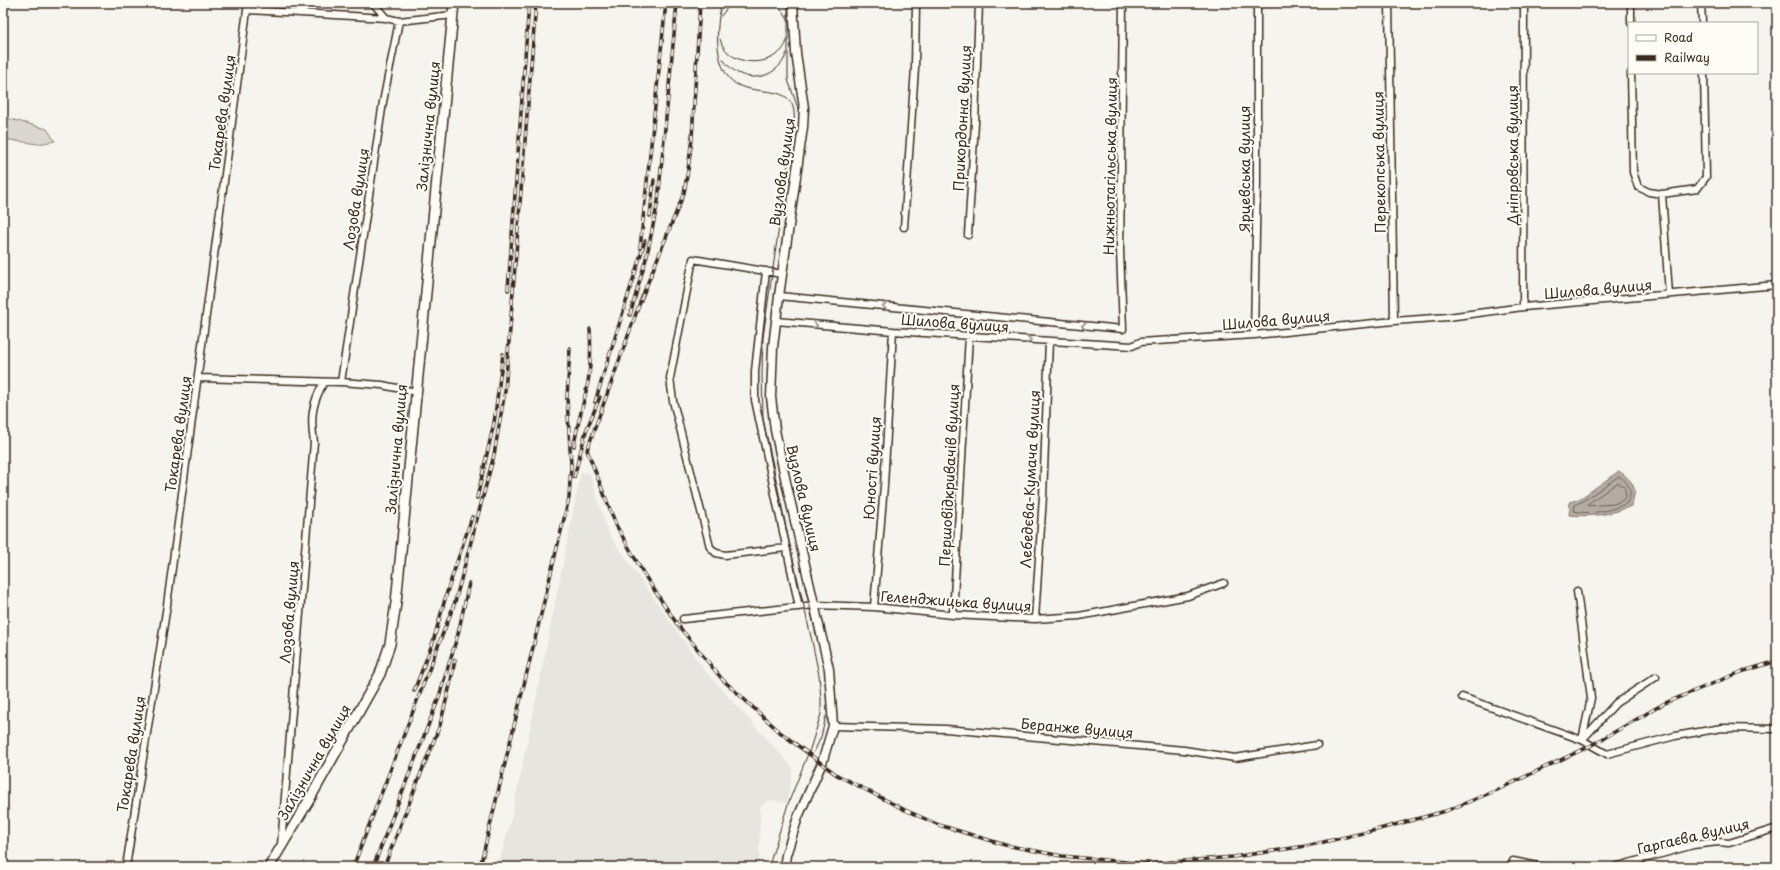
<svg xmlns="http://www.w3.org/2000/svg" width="1780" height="870" viewBox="0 0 1780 870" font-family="'Playpen Sans',sans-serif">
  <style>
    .built { fill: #e7e5df }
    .green { fill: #dad6d0; stroke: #8a8077 }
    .water { fill: #b4aca4; stroke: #84786e }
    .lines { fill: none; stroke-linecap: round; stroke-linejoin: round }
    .shore { stroke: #6b5e54; stroke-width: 1 }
    .minor-casing { stroke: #3b2a1e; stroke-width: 9 }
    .tertiary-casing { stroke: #3b2a1e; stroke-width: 11 }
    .secondary-casing { stroke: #3b2a1e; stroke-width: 12 }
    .minor { stroke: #fdfcf7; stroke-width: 6 }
    .tertiary { stroke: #fdfcf7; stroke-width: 8 }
    .secondary { stroke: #fdfcf7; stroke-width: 9 }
    .tram { stroke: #3b2a1e; stroke-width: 1 }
    .rail-casing { stroke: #3b2a1e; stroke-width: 3.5 }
    .rail { stroke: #fdfcf7; stroke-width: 2; stroke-dasharray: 6; stroke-linecap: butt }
    .oneway { stroke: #9c938a }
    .labels { text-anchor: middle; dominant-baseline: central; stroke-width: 4; stroke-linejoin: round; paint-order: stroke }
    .street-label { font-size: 14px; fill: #3b2a1e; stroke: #fdfcf7 }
  </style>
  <rect width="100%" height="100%" fill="#f5f4ee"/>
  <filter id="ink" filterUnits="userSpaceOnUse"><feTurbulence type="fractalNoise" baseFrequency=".025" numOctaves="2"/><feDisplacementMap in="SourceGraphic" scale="8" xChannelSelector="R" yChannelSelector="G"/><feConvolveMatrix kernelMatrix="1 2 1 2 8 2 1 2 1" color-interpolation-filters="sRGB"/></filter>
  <g filter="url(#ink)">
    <!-- built -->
    <path class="built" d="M581 472 590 474 608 533 705 671 793 768 787 803 770 800 760 807 759 867H498L512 815 528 739Z"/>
    <!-- green -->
    <path class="green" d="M3 117 47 129 55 141 38 144 3 139Z"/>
    <!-- water -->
    <path class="water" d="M1619 471C1634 482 1638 488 1631 506 1611 515 1591 517 1569 515L1570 502 1581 498Z"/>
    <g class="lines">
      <!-- shore -->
      <path class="shore" d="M1618 477H1620C1630 484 1633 492 1627 503 1612 511 1590 515 1574 511L1575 505 1583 501Z
        M1618 483 1624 486 1626 495 1623 500 1614 504 1588 506V504Z"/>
      <defs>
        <path id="minor" d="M373 3 386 18
          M1389 3 1394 321
          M1631 3V23
          M1701 3 1702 23
          M248 10 386 18 399 21 453 15
          M1631 73 1633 172 1638 187 1649 192 1662 194 1669 294
          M1662 194 1697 189 1706 177 1704 73
          M904 227 915 68 916 3
          M968 235 975 123 979 3
          M766 271 755 371V400L799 607
          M782 274 693 259 670 378 673 401 710 547 716 553 725 555 786 548
          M779 296 1123 329 1120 251 1123 3
          M1523 307 1524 3
          M776 321 893 331 1132 346 1140 342 1254 335 1394 321 1448 317 1523 307 1777 285
          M1254 335 1257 181V3
          M198 378 341 382 382 385 416 392
          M341 382 383 102 399 21
          M874 607 884 485 893 331
          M953 615 969 336
          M683 619 815 605 874 607 953 615 1035 619 1079 616 1188 596 1224 583
          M1035 619 1043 496 1049 341
          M1656 677 1616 703 1582 740 1607 754 1675 736 1722 728 1777 729
          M1462 697 1582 740 1591 698 1577 591
          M833 726 946 729 1184 750 1235 758 1317 745
          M281 845 314 442C310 418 312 403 324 382
          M1513 861 1543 867
          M126 867 167 605 248 3
          M1615 867 1693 845 1718 842 1729 843 1777 828"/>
        <path id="tertiary" d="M784 867 786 855 798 817 822 763 833 726 829 669 786 482 775 430 771 397 773 347 779 296 803 127 804 108 796 53 793 3"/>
        <path id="secondary" d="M269 867 308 802 380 674 390 644 396 603 454 3"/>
      </defs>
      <!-- minor casing -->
      <use href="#minor" class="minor-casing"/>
      <!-- tertiary casing -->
      <use href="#tertiary" class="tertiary-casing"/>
      <!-- secondary casing -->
      <use href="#secondary" class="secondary-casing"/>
      <!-- minor -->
      <use href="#minor" class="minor"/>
      <!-- tertiary -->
      <use href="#tertiary" class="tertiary"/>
      <!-- secondary -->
      <use href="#secondary" class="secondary"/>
      <!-- tram -->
      <path class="tram" d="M722 3C715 26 713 75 740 86 764 96 798 83 794 123L763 337 762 373 763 419 774 477 812 641 819 675 821 699V714L810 749 788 804 771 859 770 867
        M777 3 787 18
        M788 3V80L799 111
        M721 16 731 3
        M720 39C726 63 760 68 777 54 783 51 785 45 788 39
        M723 59C739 85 776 83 787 53
        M805 584 815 629
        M814 752 821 737 826 716"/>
      <defs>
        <path id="rail" d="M700 3 692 138 688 170 684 193 642 297 587 450 616 525 645 576 677 624 722 679 781 733 837 775 905 810 939 825 1005 845 1062 856 1147 864 1233 857 1306 846 1372 831 1446 811 1495 791 1590 746 1665 703 1741 672 1777 661
          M650 216 654 180
          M640 248 666 3
          M508 290 529 3
          M630 315 647 255 658 201 677 3
          M595 402 645 241
          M574 446C577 424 584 403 588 382 591 364 591 346 590 329
          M574 477 586 431 600 397
          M477 498 494 423 503 354
          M414 691 433 642 447 592 472 517
          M353 867 455 602 494 455 505 391 536 3
          M373 867 438 700 458 634 469 583
          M384 867 440 725 450 685 455 660
          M480 867 569 498 571 465 567 398 570 348"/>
      </defs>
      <!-- rail casing -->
      <use href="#rail" class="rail-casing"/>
      <!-- rail -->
      <use href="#rail" class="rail"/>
    </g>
    <!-- one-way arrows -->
    <defs><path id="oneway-chevron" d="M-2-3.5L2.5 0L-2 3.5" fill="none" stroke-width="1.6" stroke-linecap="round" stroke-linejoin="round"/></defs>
    <g class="oneway">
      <use href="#oneway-chevron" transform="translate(885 306) rotate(-174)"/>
      <use href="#oneway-chevron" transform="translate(815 325) rotate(5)"/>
      <use href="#oneway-chevron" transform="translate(1084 326) rotate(-174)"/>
      <use href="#oneway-chevron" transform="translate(1029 340) rotate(4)"/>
    </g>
  </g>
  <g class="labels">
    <!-- street labels -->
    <g class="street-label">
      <text transform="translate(222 113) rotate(-82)">Токарева вулиця</text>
      <text transform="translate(962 118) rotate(-87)">Прикордонна вулиця</text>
      <text transform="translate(428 126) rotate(-84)">Залізнична вулиця</text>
      <text transform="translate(1512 155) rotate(-90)">Дніпровська вулиця</text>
      <text transform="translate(1379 162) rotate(-91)">Перекопська вулиця</text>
      <text transform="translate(1110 166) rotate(-89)">Нижньотагільська вулиця</text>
      <text transform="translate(1244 169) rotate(-90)">Ярцевська вулиця</text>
      <text transform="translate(782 172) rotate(-82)">Вузлова вулиця</text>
      <text transform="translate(356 199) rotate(-81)">Лозова вулиця</text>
      <text transform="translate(1598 289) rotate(-5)">Шилова вулиця</text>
      <text transform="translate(1276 320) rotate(-5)">Шилова вулиця</text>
      <text transform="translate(955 323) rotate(4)">Шилова вулиця</text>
      <text transform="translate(178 434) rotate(-82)">Токарева вулиця</text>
      <text transform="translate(396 449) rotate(-85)">Залізнична вулиця</text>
      <text transform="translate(872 468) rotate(-86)">Юності вулиця</text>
      <text transform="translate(949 475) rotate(-87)">Першовідкривачів вулиця</text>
      <text transform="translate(1030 479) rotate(-87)">Лебедєва-Кумача вулиця</text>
      <text transform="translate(804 498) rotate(77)">Вузлова вулиця</text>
      <text transform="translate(956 601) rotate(4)">Геленджицька вулиця</text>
      <text transform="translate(289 612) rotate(-85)">Лозова вулиця</text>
      <text transform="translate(1077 728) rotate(5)">Беранже вулиця</text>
      <text transform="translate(131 754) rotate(-81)">Токарева вулиця</text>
      <text transform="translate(314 762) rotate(-60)">Залізнична вулиця</text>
      <text transform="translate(1693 836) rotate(-13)">Гаргаєва вулиця</text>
    </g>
  </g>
  <!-- margin -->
  <rect width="1780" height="870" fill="none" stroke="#fdfcf7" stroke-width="16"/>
  <rect x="8" y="8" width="1764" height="854" fill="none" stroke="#3b2a1e" stroke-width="1.5" filter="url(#ink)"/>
  <!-- legend -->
  <rect x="1628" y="22" width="130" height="52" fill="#fdfcf7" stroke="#afa8a0"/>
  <rect x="1636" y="35" width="20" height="6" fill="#fdfcf7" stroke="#afa8a0"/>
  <text x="1664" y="42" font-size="12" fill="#3b2a1e">Road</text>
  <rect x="1636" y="55" width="20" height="6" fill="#3b2a1e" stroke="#afa8a0"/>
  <text x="1664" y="62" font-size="12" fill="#3b2a1e">Railway</text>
</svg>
